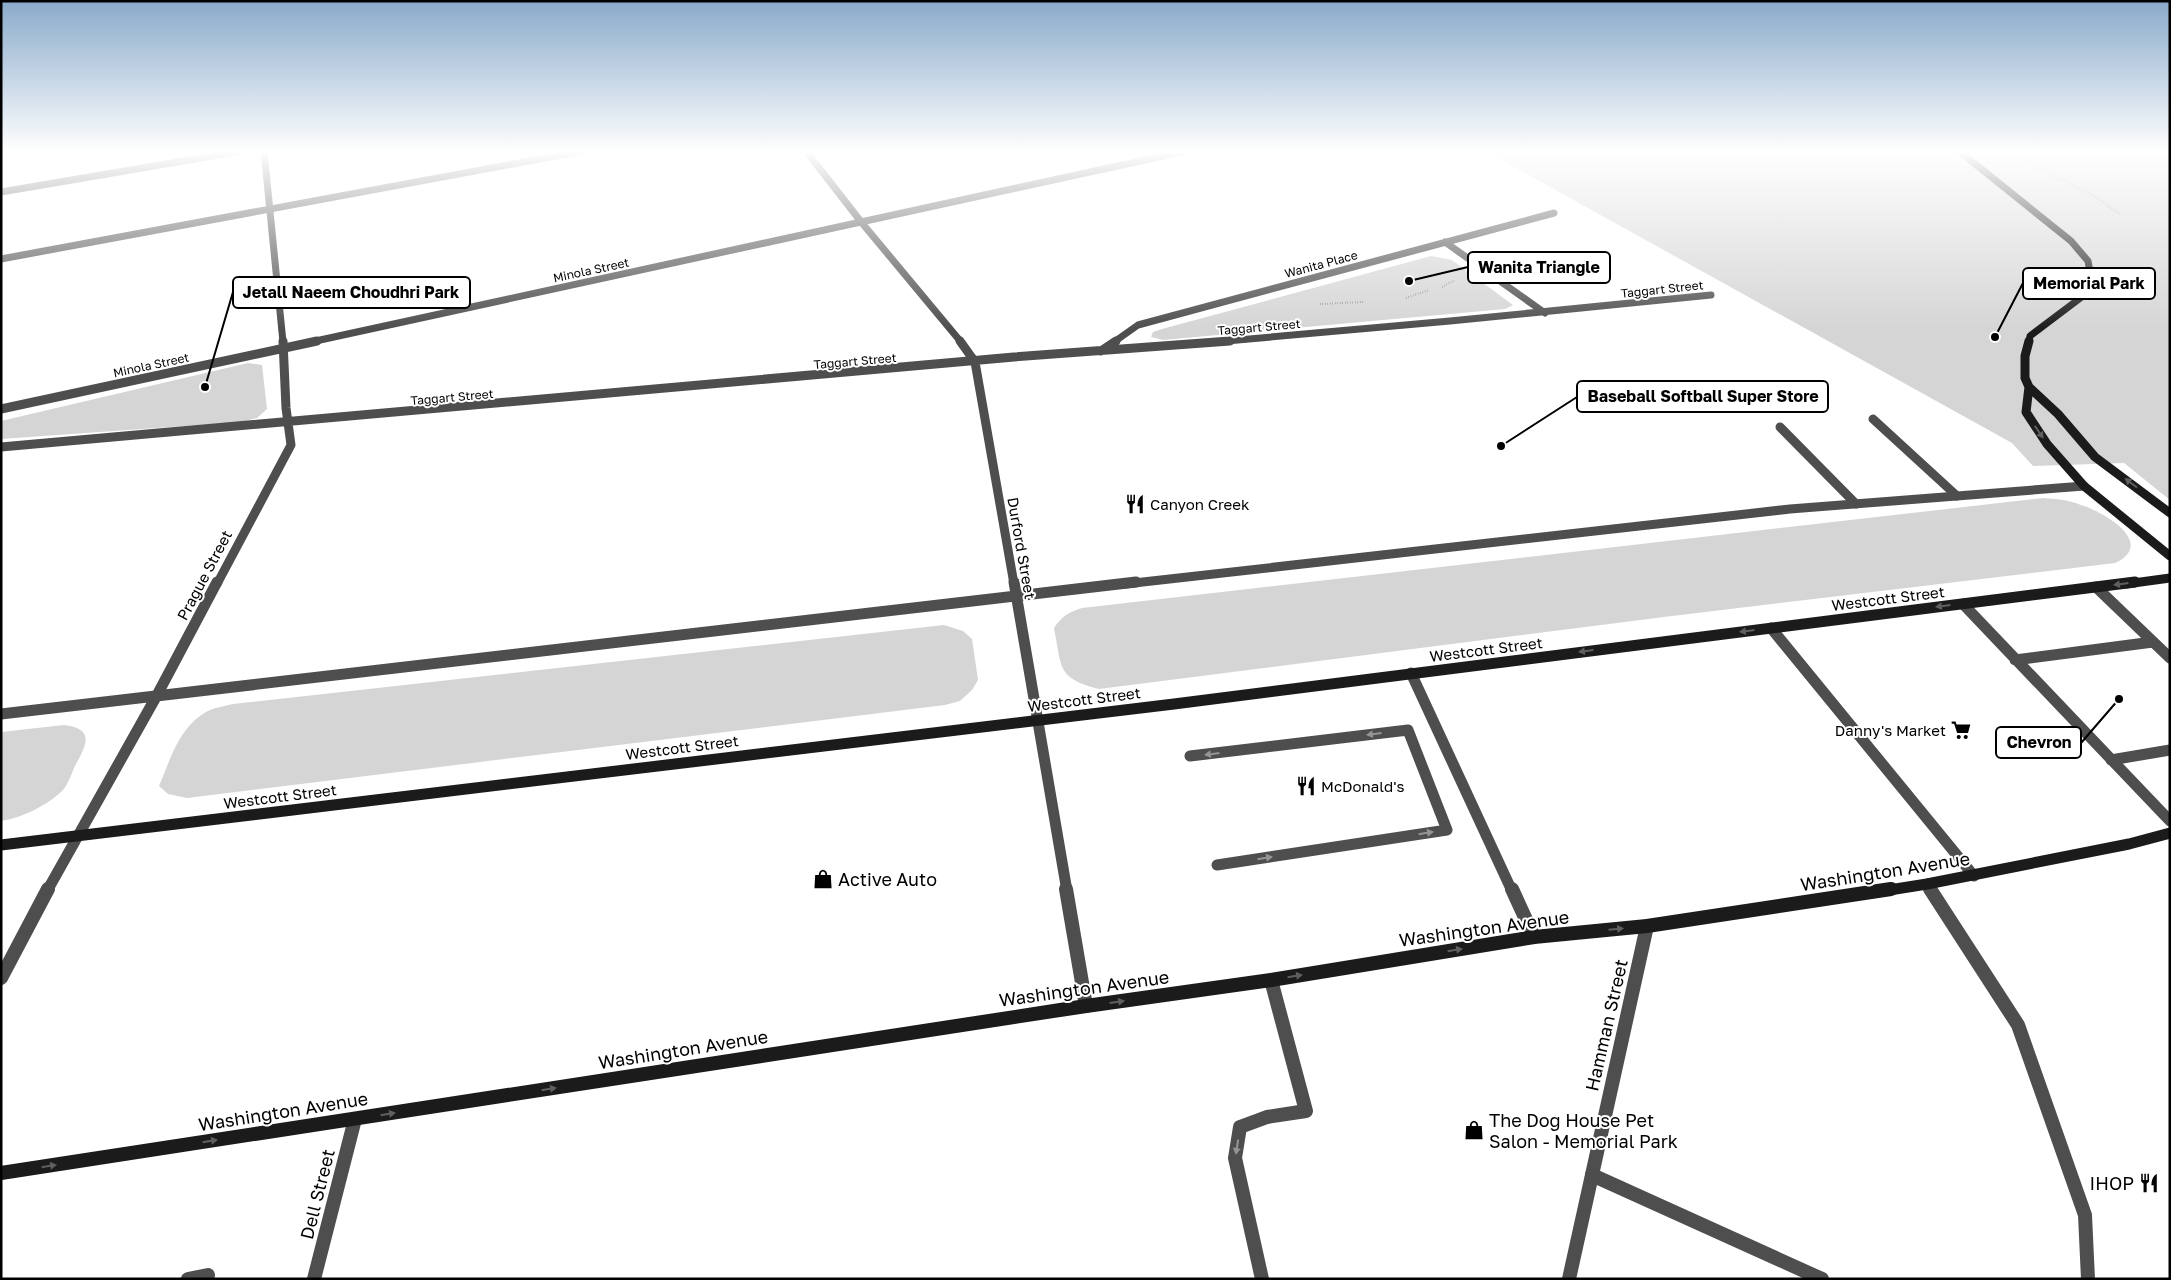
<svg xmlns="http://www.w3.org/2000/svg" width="2171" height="1280" viewBox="0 0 2171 1280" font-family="'Golos Text',sans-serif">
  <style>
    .green { fill: #d5d5d5 }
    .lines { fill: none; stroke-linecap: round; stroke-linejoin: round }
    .path { stroke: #707070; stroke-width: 2; stroke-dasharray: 0.5 2; stroke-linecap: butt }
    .lane-far3 { stroke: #4e4e4e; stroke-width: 7 }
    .lane-far2 { stroke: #4e4e4e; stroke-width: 9 }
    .lane-far1 { stroke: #4e4e4e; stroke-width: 11 }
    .lane { stroke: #4e4e4e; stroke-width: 14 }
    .street-far3 { stroke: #4e4e4e; stroke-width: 7 }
    .street-far2 { stroke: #4e4e4e; stroke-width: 9 }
    .street-far1 { stroke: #4e4e4e; stroke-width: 11 }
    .street { stroke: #4e4e4e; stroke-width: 14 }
    .secondary-far3 { stroke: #1b1b1b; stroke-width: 7 }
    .secondary-far2 { stroke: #1b1b1b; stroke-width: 9 }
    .secondary-far1 { stroke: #1b1b1b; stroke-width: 11 }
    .secondary { stroke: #1b1b1b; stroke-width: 14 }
    .oneway { fill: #5f5f5f }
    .oneway2 { fill: #959595 }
    .labels { text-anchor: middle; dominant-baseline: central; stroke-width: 4; stroke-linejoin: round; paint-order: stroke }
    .far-street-label { font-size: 12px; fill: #000; stroke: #fff }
    .poi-label { font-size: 15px; fill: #000; stroke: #fff; text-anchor: start }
    .street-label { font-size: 15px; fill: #000; stroke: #fff }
    .near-street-label { font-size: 18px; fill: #000; stroke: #fff }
    .near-poi-label { font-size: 18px; fill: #000; stroke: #fff; text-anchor: start }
    .leader { fill: none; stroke: #000; stroke-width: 2 }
    .callout-dot { fill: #000; stroke: #fff; stroke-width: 2 }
    .callout { fill: #fff; stroke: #000; stroke-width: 2 }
    .callout-label { font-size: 16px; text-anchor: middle; font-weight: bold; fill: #000 }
  </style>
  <rect width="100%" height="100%" fill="#fff"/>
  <!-- green -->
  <path class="green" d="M1485 151H2170V500L2124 463 2033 466 2012 443Z
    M1431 256 1452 260 1513 305 1505 309 1163 340 1151 337 1153 332 1162 329Z
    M248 363 262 365 267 409 257 418 241 422 1 439V421Z
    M2043 498C2056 499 2069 500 2081 505 2104 512 2157 543 2115 563L1672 616 1099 689C1056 678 1062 667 1054 628 1062 616 1069 612 1082 608Z
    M944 625 963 631 972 639 978 680 972 690 960 701 945 705 187 798 168 794 159 786C171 758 180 724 210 710 217 707 226 706 233 704Z
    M64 725C96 729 86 745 75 766 72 773 68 784 63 790 48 805 22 818 1 821V732Z"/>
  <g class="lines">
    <!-- path -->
    <path class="path" d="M2012 151 2028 163 2096 197 2120 214
      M1442 287 1455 280
      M1406 298 1429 290
      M1320 304 1363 302"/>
    <!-- lane-far3 -->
    <path class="lane-far3" d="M1 192 242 151"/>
    <!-- lane-far2 -->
    <path class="lane-far2" d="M1873 419 1957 496
      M1780 427 1856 504"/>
    <!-- lane-far1 -->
    <path class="lane-far1" d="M2096 587 2170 658
      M1963 604 2170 821
      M1771 628 1974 876
      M2015 660 2153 642
      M1411 673 1512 891
      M1190 756 1408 730 1447 830 1217 865
      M2111 760 2170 750
      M1927 884 1931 891"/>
    <!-- lane -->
    <path class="lane" d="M1512 889 1534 937
      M1930 889 2018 1025 2085 1215 2088 1279
      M1592 1175 1822 1279
      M188 1279 208 1275 207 1279
      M1262 1279 1235 1158 1240 1127 1267 1117 1306 1111 1271 980"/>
    <!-- street-far3 -->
    <path class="street-far3" d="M264 151 283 342
      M806 151 862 223 961 342
      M1445 242 1545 313
      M1 259 583 151
      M311 342 1186 151
      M1114 342 1138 325 1554 213
      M1215 342 1450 321 1711 295"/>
    <!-- street-far2 -->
    <path class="street-far2" d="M960 341 975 362 1014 584
      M1101 351 1116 341
      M1 409 317 341
      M1 447 1014 357 1230 341
      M217 584 291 445 286 408 283 341
      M1125 584 1790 509 2084 486"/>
    <!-- street-far1 -->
    <path class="street-far1" d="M1014 582 1067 891
      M1 714 1136 582
      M47 891 156 697 217 582"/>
    <!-- street -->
    <path class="street" d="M1066 889 1086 1006
      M1 978 48 889
      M314 1279 355 1119
      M1569 1279 1647 926"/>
    <!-- secondary-far3 -->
    <path class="secondary-far3" d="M1959 151 2071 241 2088 261 2091 277 2083 296 2030 336 2029 342"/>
    <!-- secondary-far2 -->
    <path class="secondary-far2" d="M2029 341 2025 356V378L2029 387 2058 414 2095 457 2170 513
      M2029 387 2026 412 2047 444 2084 486 2170 556
      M2126 584 2170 578"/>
    <!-- secondary-far1 -->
    <path class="secondary-far1" d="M1 845 1174 704 2135 582
      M1883 891 1927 884 2129 844 2170 833"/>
    <!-- secondary -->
    <path class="secondary" d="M1 1173 1086 1006 1271 980 1534 937 1647 926 1891 889"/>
  </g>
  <!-- one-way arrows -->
  <defs><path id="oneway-solid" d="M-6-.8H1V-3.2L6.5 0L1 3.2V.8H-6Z" transform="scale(1.25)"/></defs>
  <g class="oneway">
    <use href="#oneway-solid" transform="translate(2039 432) rotate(56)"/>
    <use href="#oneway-solid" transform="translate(2131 483) rotate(-143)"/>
    <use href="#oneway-solid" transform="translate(2121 584) rotate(173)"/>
    <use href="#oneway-solid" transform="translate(1943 606) rotate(173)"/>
    <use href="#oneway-solid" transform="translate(1747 631) rotate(173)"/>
    <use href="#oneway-solid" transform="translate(1586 651) rotate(173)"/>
    <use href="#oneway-solid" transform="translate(1616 929) rotate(-5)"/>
    <use href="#oneway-solid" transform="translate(1455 950) rotate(-9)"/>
    <use href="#oneway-solid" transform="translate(1295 976) rotate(-9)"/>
    <use href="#oneway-solid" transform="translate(1117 1002) rotate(-8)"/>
    <use href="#oneway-solid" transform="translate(549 1089) rotate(-9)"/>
    <use href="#oneway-solid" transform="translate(388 1114) rotate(-9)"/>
    <use href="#oneway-solid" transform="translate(210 1141) rotate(-9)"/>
    <use href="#oneway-solid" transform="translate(49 1166) rotate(-9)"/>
  </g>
  <g class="oneway2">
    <use href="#oneway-solid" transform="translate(1374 734) rotate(173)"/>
    <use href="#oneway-solid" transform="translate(1212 754) rotate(173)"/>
    <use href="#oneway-solid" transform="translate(1426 833) rotate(-9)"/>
    <use href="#oneway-solid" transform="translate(1265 858) rotate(-9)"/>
    <use href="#oneway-solid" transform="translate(1237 1147) rotate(99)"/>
  </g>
  <!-- sky -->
  <linearGradient id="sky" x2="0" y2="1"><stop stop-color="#89aaca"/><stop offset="0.46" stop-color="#fff"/><stop offset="1" stop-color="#fff" stop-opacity="0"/></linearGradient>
  <rect width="2171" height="330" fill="url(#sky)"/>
  <!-- icons -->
  <defs>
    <symbol id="restaurant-bare" viewBox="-9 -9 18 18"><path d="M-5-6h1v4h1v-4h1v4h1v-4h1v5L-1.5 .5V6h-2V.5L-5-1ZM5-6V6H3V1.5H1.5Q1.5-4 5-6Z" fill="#000" stroke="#fff" stroke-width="2.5" paint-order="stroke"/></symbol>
    <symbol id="supermarket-bare" viewBox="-9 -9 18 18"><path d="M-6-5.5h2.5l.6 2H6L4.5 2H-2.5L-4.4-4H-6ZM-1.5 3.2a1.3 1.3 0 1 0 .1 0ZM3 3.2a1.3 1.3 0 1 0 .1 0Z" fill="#000" stroke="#fff" stroke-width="2.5" paint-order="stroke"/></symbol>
    <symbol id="shop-bare" viewBox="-9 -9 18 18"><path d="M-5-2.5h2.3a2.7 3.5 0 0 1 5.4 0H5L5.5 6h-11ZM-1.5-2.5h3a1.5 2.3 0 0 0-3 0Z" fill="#000" stroke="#fff" stroke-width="2.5" paint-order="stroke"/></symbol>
  </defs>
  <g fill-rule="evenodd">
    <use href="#restaurant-bare" x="1121" y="490" width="28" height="28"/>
    <use href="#supermarket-bare" x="1947" y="716" width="28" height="28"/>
    <use href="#restaurant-bare" x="1292" y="772" width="28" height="28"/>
    <use href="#shop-bare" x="809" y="865" width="28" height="28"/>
    <use href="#shop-bare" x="1460" y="1116" width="28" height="28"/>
    <use href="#restaurant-bare" x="2135" y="1169" width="28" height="28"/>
  </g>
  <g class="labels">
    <!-- far-street labels -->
    <g class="far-street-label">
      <text transform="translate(1321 264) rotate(-15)">Wanita Place</text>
      <text transform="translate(591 270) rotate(-12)">Minola Street</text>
      <text transform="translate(1662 289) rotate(-6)">Taggart Street</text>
      <text transform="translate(1259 327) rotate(-5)">Taggart Street</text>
      <text transform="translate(855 361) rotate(-5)">Taggart Street</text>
      <text transform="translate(151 365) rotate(-12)">Minola Street</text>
      <text transform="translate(452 397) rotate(-5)">Taggart Street</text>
    </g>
    <!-- poi labels -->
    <g class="poi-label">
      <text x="1150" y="504">Canyon Creek</text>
      <text x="1946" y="730" text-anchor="end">Danny's Market</text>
      <text x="1321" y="786">McDonald's</text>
    </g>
    <!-- street labels -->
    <g class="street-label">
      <text transform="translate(1022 548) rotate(80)">Durford Street</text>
      <text transform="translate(204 575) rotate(-62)">Prague Street</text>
      <text transform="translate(1888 598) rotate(-7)">Westcott Street</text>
      <text transform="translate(1486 649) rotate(-7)">Westcott Street</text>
      <text transform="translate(1084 699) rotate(-7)">Westcott Street</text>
      <text transform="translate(682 747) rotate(-7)">Westcott Street</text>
      <text transform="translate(280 796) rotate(-7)">Westcott Street</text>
    </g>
    <!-- near-street labels -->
    <g class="near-street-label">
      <text transform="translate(1885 871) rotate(-9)">Washington Avenue</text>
      <text transform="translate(1484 928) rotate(-8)">Washington Avenue</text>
      <text transform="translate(1084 988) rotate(-8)">Washington Avenue</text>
      <text transform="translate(1606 1025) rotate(-77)">Hamman Street</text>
      <text transform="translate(683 1049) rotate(-9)">Washington Avenue</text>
      <text transform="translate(283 1111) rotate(-9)">Washington Avenue</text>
      <text transform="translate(317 1194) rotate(-76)">Dell Street</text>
    </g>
    <!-- near-poi labels -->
    <g class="near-poi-label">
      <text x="838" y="879">Active Auto</text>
      <text x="1489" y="1120">The Dog House Pet<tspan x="1489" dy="21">Salon - Memorial Park</tspan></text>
      <text x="2134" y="1183" text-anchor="end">IHOP</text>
    </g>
  </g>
  <!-- callouts -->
  <path class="leader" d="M1409 281L1468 267M1995 337L2023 283M205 387L233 292M1501 446L1577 397M2119 699L2081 743"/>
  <g class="callout-dot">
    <circle cx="1409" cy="281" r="5"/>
    <circle cx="1995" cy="337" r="5"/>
    <circle cx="205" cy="387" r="5"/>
    <circle cx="1501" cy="446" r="5"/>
    <circle cx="2119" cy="699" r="5"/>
  </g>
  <g class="callout">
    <rect x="1468" y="252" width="142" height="31" rx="5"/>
    <rect x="2023" y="268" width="132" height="31" rx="5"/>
    <rect x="233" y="277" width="237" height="31" rx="5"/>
    <rect x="1577" y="381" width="251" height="31" rx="5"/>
    <rect x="1996" y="727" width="85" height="31" rx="5"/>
  </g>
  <g class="callout-label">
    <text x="1539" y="273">Wanita Triangle</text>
    <text x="2089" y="289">Memorial Park</text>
    <text x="351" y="298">Jetall Naeem Choudhri Park</text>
    <text x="1703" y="402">Baseball Softball Super Store</text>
    <text x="2039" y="748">Chevron</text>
  </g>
  <!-- border -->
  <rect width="2171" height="1280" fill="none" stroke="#000000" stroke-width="5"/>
</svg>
